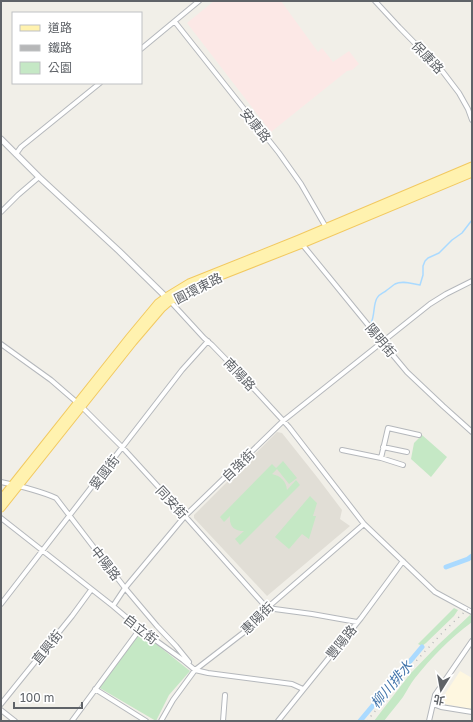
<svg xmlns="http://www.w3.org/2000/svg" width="473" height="722" viewBox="0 0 473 722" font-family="'Golos Text','Noto Sans TC',sans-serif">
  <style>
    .commercial { fill: #fef7e0 }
    .education { fill: #e1ded6 }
    .medical { fill: #fce8e6 }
    .green { fill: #c5e8c5 }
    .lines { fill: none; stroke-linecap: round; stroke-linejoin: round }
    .stream { stroke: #aadaff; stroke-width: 1.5 }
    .canal { stroke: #aadaff; stroke-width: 5 }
    .minor-casing { stroke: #b5b8bc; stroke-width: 6 }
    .tertiary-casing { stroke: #b5b8bc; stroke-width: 7 }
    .primary-casing { stroke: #f2c960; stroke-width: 9 }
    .minor { stroke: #fff; stroke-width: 4 }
    .tertiary { stroke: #fff; stroke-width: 5 }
    .primary { stroke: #fff2af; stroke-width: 7 }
    .rail { stroke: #b6b7b8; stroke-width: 1.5; stroke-dasharray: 1 5; stroke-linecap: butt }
    .labels { text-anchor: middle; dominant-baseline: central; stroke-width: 3.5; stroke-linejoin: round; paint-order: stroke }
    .street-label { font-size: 13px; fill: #5f6368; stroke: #fff }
    .water-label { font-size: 14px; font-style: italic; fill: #4174aa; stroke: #fff }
  </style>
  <rect width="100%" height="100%" fill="#f1efe8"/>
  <!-- commercial -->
  <path class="commercial" d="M460 671 472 678V709L445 704 443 697Z"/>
  <!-- education -->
  <path class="education" d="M277 432 282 433 317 477 342 510 340 519 350 526 267 596 194 518V515Z"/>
  <!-- medical -->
  <path class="medical" d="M214 1H281L318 52 322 48 333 62 349 51 359 64 352 70 347 71 271 132 187 23Z"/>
  <!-- green -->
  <path class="green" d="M422 435 447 457 431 477 411 459 414 443Z
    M283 461 297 478 289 484 277 469 272 474C281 476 286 481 287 490L296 480 300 485 240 545 235 539 244 531C234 531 229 526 230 516L224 522 220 517 272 464 276 468Z
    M310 496 317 503 313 516H316L309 539 302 534 289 549 275 537Z
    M454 608 458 610 454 616 426 643 422 646 418 644Z
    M470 615 472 616V622C450 638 431 658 415 678 410 684 407 691 403 697 397 705 390 713 384 721H374L410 674 438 645Z
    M140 631 190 671 169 695 156 721 98 687Z"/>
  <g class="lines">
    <!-- stream -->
    <path class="stream" d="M371 323C375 315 373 305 377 298 379 294 384 293 387 290 390 288 392 286 395 284 403 280 412 284 420 285L423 275V266L425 261 428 258 439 253 452 240 462 233 472 220"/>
    <!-- canal -->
    <path class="canal" d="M446 567 468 559 472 556
      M360 721 422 647"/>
    <defs>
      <path id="minor" d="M375 1 399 27 443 72 459 93 468 109 472 120
        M175 22 279 153 301 184 327 229
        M141 49 199 1
        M16 154 21 147 100 83
        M1 212 18 195 39 177
        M302 244 382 342 407 372 443 406 472 432
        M170 301 204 338 212 345 244 378 289 427 364 524 435 592 472 612
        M1 344 51 380 81 406 123 448 185 516 267 608 312 614 357 622
        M383 447 407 452
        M342 450 381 458 403 465
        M381 458 388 428 419 435
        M1 482C20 486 38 490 56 498L125 588 157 626 176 646 189 662
        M1 518 113 606 140 629 183 660 195 670 208 673 292 684 303 689
        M1 604 182 370 208 341
        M113 606 125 588 185 516 283 421 430 304 446 294 472 281
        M95 689 146 721
        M1 704 72 616 91 590
        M433 704 441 707 472 712
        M1 710 15 721
        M72 721 140 629
        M161 721 173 700 195 670 243 633 267 608 364 524
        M223 721 225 695
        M278 721 361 618 403 561
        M429 721 435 695 472 641"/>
      <path id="tertiary" d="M1 139 39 177 119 251 168 299"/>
      <path id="primary" d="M1 499 129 338 158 303 166 297 189 283 299 239 472 166
        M1 508 133 342 162 308 170 301 190 290 223 275 302 244 472 173"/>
    </defs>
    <!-- minor casing -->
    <use href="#minor" class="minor-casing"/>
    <!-- tertiary casing -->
    <use href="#tertiary" class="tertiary-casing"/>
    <!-- primary casing -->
    <use href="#primary" class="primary-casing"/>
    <!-- minor -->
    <use href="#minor" class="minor"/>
    <!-- tertiary -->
    <use href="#tertiary" class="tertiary"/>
    <!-- primary -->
    <use href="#primary" class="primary"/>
    <!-- rail -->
    <path class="rail" d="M367 721 417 660 444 631 472 605"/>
  </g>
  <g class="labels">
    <!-- street labels -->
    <g class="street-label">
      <text transform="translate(428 57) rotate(46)">保康路</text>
      <text transform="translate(256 125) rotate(51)">安康路</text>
      <text transform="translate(198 288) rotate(-27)">圓環東路</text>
      <text transform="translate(381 340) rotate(50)">陽明街</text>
      <text transform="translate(240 374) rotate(47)">南陽路</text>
      <text transform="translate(238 465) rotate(-44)">自強街</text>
      <text transform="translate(104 472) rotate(-52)">愛國街</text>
      <text transform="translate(172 502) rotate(47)">同安街</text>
      <text transform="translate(106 563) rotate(52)">中陽路</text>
      <text transform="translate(257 618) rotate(-44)">惠陽街</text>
      <text transform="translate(141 629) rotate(38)">自立街</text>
      <text transform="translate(341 642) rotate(-51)">豐陽路</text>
      <text transform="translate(47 647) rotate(-51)">直興街</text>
    </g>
    <!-- water labels -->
    <g class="water-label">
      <text transform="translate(391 684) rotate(-50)">柳川排水</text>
    </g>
  </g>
  <!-- border -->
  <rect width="473" height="722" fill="none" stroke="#5f6368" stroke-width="4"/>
  <!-- legend -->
  <rect x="12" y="12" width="130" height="72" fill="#ffffff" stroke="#bfc1c3"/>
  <rect x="20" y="25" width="20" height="6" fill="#fff2af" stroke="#bfc1c3"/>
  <text x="48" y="32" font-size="12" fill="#5f6368">道路</text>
  <rect x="20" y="45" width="20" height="6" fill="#b6b7b8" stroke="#bfc1c3"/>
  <text x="48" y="52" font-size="12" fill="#5f6368">鐵路</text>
  <rect x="20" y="62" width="20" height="12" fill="#c5e8c5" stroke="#bfc1c3"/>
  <text x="48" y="72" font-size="12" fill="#5f6368">公園</text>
  <!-- north arrow -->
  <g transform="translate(441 690) rotate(191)" stroke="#ffffff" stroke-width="3" paint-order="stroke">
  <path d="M0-3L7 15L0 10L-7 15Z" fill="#5f6368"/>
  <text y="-6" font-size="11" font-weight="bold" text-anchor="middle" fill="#5f6368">北</text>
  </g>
  <!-- scale -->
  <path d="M14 702v6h68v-6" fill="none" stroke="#5f6368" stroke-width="2"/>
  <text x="20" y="702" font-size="12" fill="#5f6368" stroke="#ffffff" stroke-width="3" paint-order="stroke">100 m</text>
</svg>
